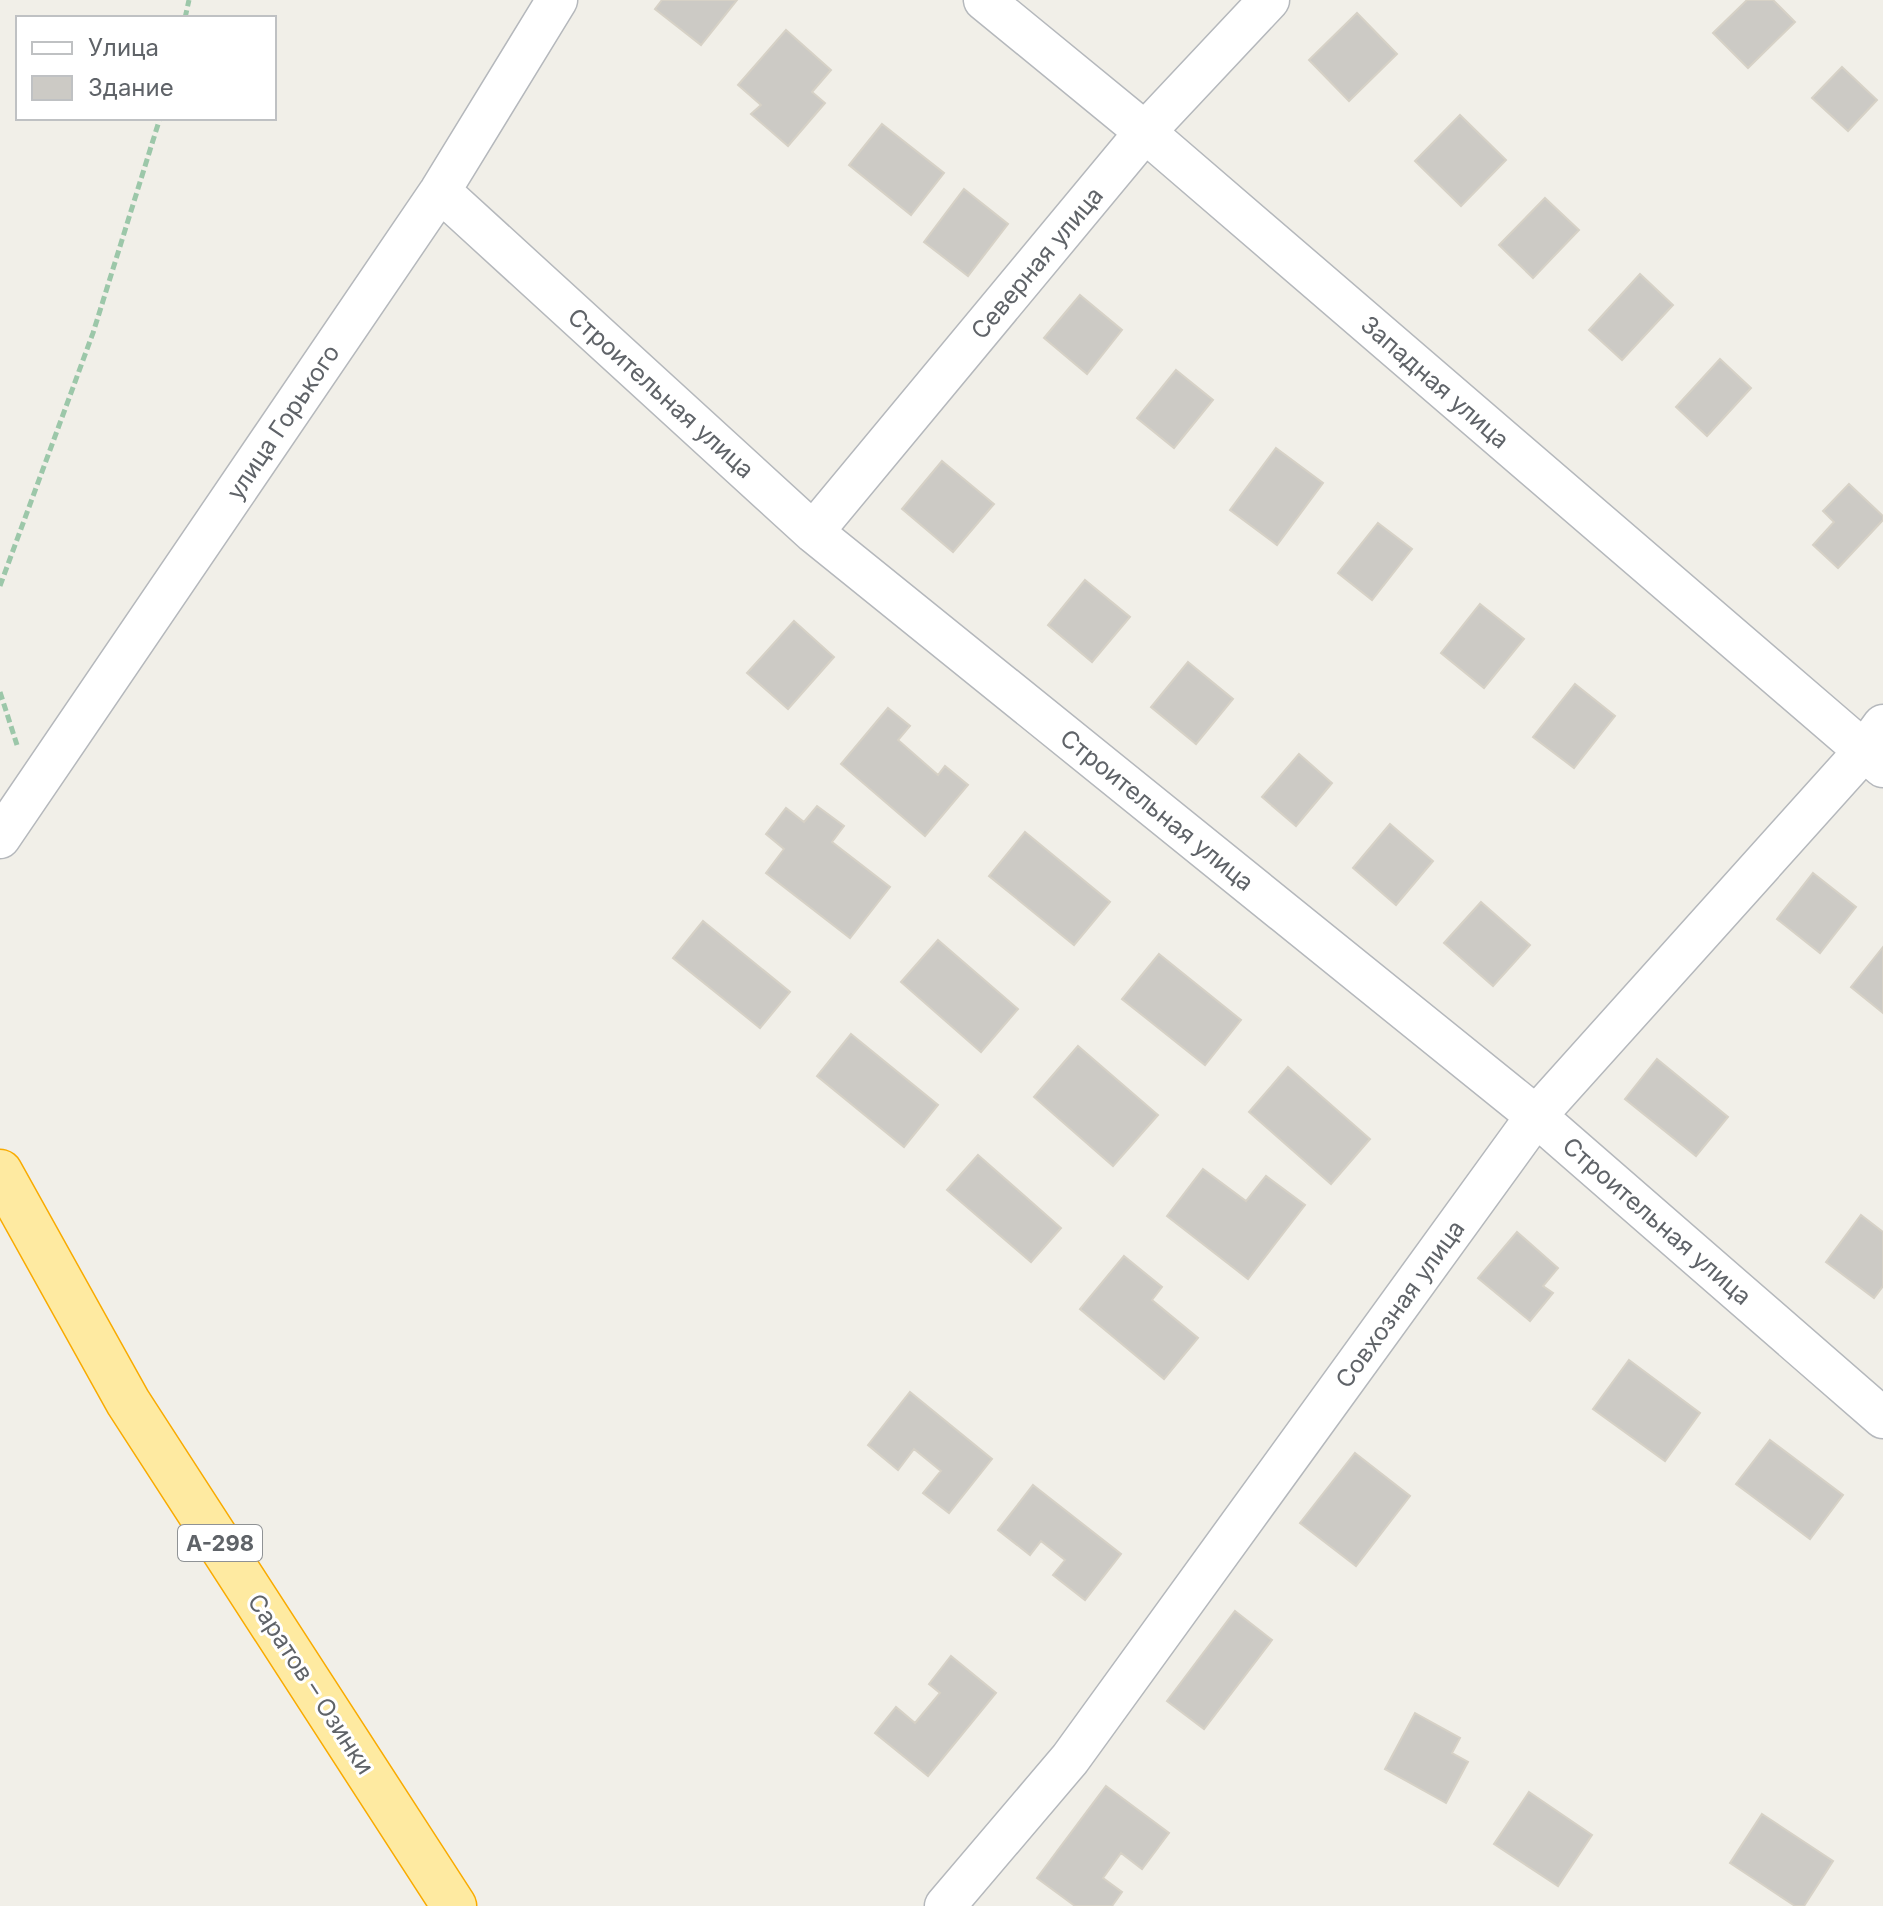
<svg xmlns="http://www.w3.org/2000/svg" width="1883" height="1906" viewBox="0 0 1883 1906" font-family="Inter,sans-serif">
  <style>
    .building { fill: #cccac5; stroke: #d6d1c6; stroke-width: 2 }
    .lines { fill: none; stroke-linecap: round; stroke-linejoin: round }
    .minor-casing { stroke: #b5b8bc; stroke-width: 43 }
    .trunk-casing { stroke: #f9ab00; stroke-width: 47 }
    .path { stroke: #9cc7a9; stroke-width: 5; stroke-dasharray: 8 4; stroke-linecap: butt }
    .minor { stroke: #fff; stroke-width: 40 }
    .trunk { stroke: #feeaa1; stroke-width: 44 }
    .labels { text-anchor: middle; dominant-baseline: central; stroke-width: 6; stroke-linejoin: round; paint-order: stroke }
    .shield { fill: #fff; stroke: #8f9295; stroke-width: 2 }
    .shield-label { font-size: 22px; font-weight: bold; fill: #5f6368 }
    .street-label { font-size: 24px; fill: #5f6368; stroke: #fff }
  </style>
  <rect width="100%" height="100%" fill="#f1efe8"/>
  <!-- building -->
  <path class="building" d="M662 0H737L701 45 655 9Z
    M1747 0H1773L1795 22 1748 68 1713 33Z
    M1357 13 1397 54 1349 101 1309 60Z
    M786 30 831 70 812 92 825 103 788 146 751 114 761 105 738 85Z
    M1842 67 1877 100 1848 131 1812 98Z
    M1460 115 1506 160 1461 206 1415 161Z
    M882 124 944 173 911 215 849 165Z
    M964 189 1008 224 968 276 924 242Z
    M1545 198 1579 230 1533 278 1499 245Z
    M1640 274 1673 305 1622 360 1589 330Z
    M1080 295 1122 330 1087 374 1044 338Z
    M1720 359 1751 388 1707 436 1676 407Z
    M1176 370 1213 400 1174 448 1137 418Z
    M1276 448 1323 483 1277 545 1230 510Z
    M942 461 994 504 953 552 902 509Z
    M1849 484 1883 516V520L1838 568 1813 545 1834 522 1823 511Z
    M1378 523 1412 549 1372 600 1338 573Z
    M1085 580 1130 617 1092 662 1048 625Z
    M1480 604 1524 639 1484 688 1441 653Z
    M794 621 834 657 788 709 747 673Z
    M1188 662 1233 699 1196 744 1151 707Z
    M1575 684 1615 716 1574 768 1533 737Z
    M888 708 910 726 898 740 938 775 945 766 968 785 925 836 841 764Z
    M1299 754 1332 783 1296 826 1262 797Z
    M817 806 844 826 832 842 890 887 850 938 766 873 784 849 766 834 786 808 804 822Z
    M1390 824 1433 861 1396 905 1353 868Z
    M1025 832 1110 902 1074 945 989 876Z
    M1813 873 1856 907 1820 953 1777 919Z
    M1481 902 1530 945 1493 986 1444 943Z
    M703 921 790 992 760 1028 673 958Z
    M938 940 1018 1009 981 1052 901 982Z
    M1883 947V1013L1851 987Z
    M1159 954 1241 1020 1205 1065 1122 999Z
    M851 1034 938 1105 904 1147 817 1076Z
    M1078 1046 1158 1115 1113 1166 1034 1097Z
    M1657 1059 1728 1117 1696 1156 1625 1099Z
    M1288 1067 1370 1139 1331 1184 1249 1112Z
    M978 1155 1061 1228 1031 1262 947 1190Z
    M1203 1169 1246 1201 1266 1176 1305 1205 1248 1279 1167 1216Z
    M1861 1215 1883 1232V1286L1874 1298 1826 1262Z
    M1517 1232 1558 1268 1543 1286 1553 1293 1530 1321 1478 1278Z
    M1124 1256 1162 1287 1152 1300 1198 1338 1164 1379 1080 1309Z
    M1629 1360 1700 1413 1665 1461 1593 1409Z
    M910 1392 992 1459 949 1513 923 1493 941 1471 914 1449 898 1470 868 1445Z
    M1770 1440 1843 1495 1810 1539 1736 1484Z
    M1355 1453 1410 1496 1356 1566 1300 1523Z
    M1033 1485 1121 1554 1085 1600 1053 1575 1065 1560 1041 1541 1030 1555 998 1530Z
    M1235 1611 1272 1640 1204 1729 1167 1701Z
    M951 1656 996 1693 928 1776 875 1733 896 1707 915 1723 940 1693 929 1684Z
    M1415 1713 1460 1738 1452 1753 1468 1762 1446 1803 1385 1769Z
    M1106 1786 1169 1833 1142 1869 1121 1853 1103 1878 1122 1892 1112 1906H1075L1037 1878Z
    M1529 1792 1592 1835 1558 1886 1494 1844Z
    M1762 1814 1833 1861 1804 1906H1795L1730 1863Z"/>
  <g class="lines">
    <defs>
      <path id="minor" d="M984 0 1145 132 1883 767
        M440 191 813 532 1536 1116 1883 1418
        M813 532 1145 132 1269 0
        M0 838 440 191 557 0
        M945 1906 1070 1759 1536 1116 1864 751 1883 725"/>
      <path id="trunk" d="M0 1172 128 1402 454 1906"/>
    </defs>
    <!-- minor casing -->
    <use href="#minor" class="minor-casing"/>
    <!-- trunk casing -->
    <use href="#trunk" class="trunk-casing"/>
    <!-- path -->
    <path class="path" d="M185 18 189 0
      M0 586 93 333 160 118
      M0 692 17 745"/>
    <!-- minor -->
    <use href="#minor" class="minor"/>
    <!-- trunk -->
    <use href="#trunk" class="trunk"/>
  </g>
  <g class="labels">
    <!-- shield labels -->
    <rect class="shield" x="178" y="1525" width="84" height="36" rx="6"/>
    <g class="shield-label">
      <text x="220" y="1543">А-298</text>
    </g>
    <!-- street labels -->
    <g class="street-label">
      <text transform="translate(1037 263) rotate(-50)">Северная улица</text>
      <text transform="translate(1435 382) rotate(41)">Западная улица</text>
      <text transform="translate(661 393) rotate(42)">Строительная улица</text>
      <text transform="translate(283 422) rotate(-56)">улица Горького</text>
      <text transform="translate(1157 810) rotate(39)">Строительная улица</text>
      <text transform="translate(1657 1221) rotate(41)">Строительная улица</text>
      <text transform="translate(1400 1304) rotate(-54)">Совхозная улица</text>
      <text transform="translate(311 1684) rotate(57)">Саратов – Озинки</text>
    </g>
  </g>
  <!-- legend -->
  <rect x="16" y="16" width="260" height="104" fill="#ffffff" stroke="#bfc1c3" stroke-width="2"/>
  <rect x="32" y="42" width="40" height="12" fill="#ffffff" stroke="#bfc1c3" stroke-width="2"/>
  <text x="88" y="56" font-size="24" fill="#5f6368">Улица</text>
  <rect x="32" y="76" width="40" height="24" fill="#cccac5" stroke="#bfc1c3" stroke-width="2"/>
  <text x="88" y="96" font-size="24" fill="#5f6368">Здание</text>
</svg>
